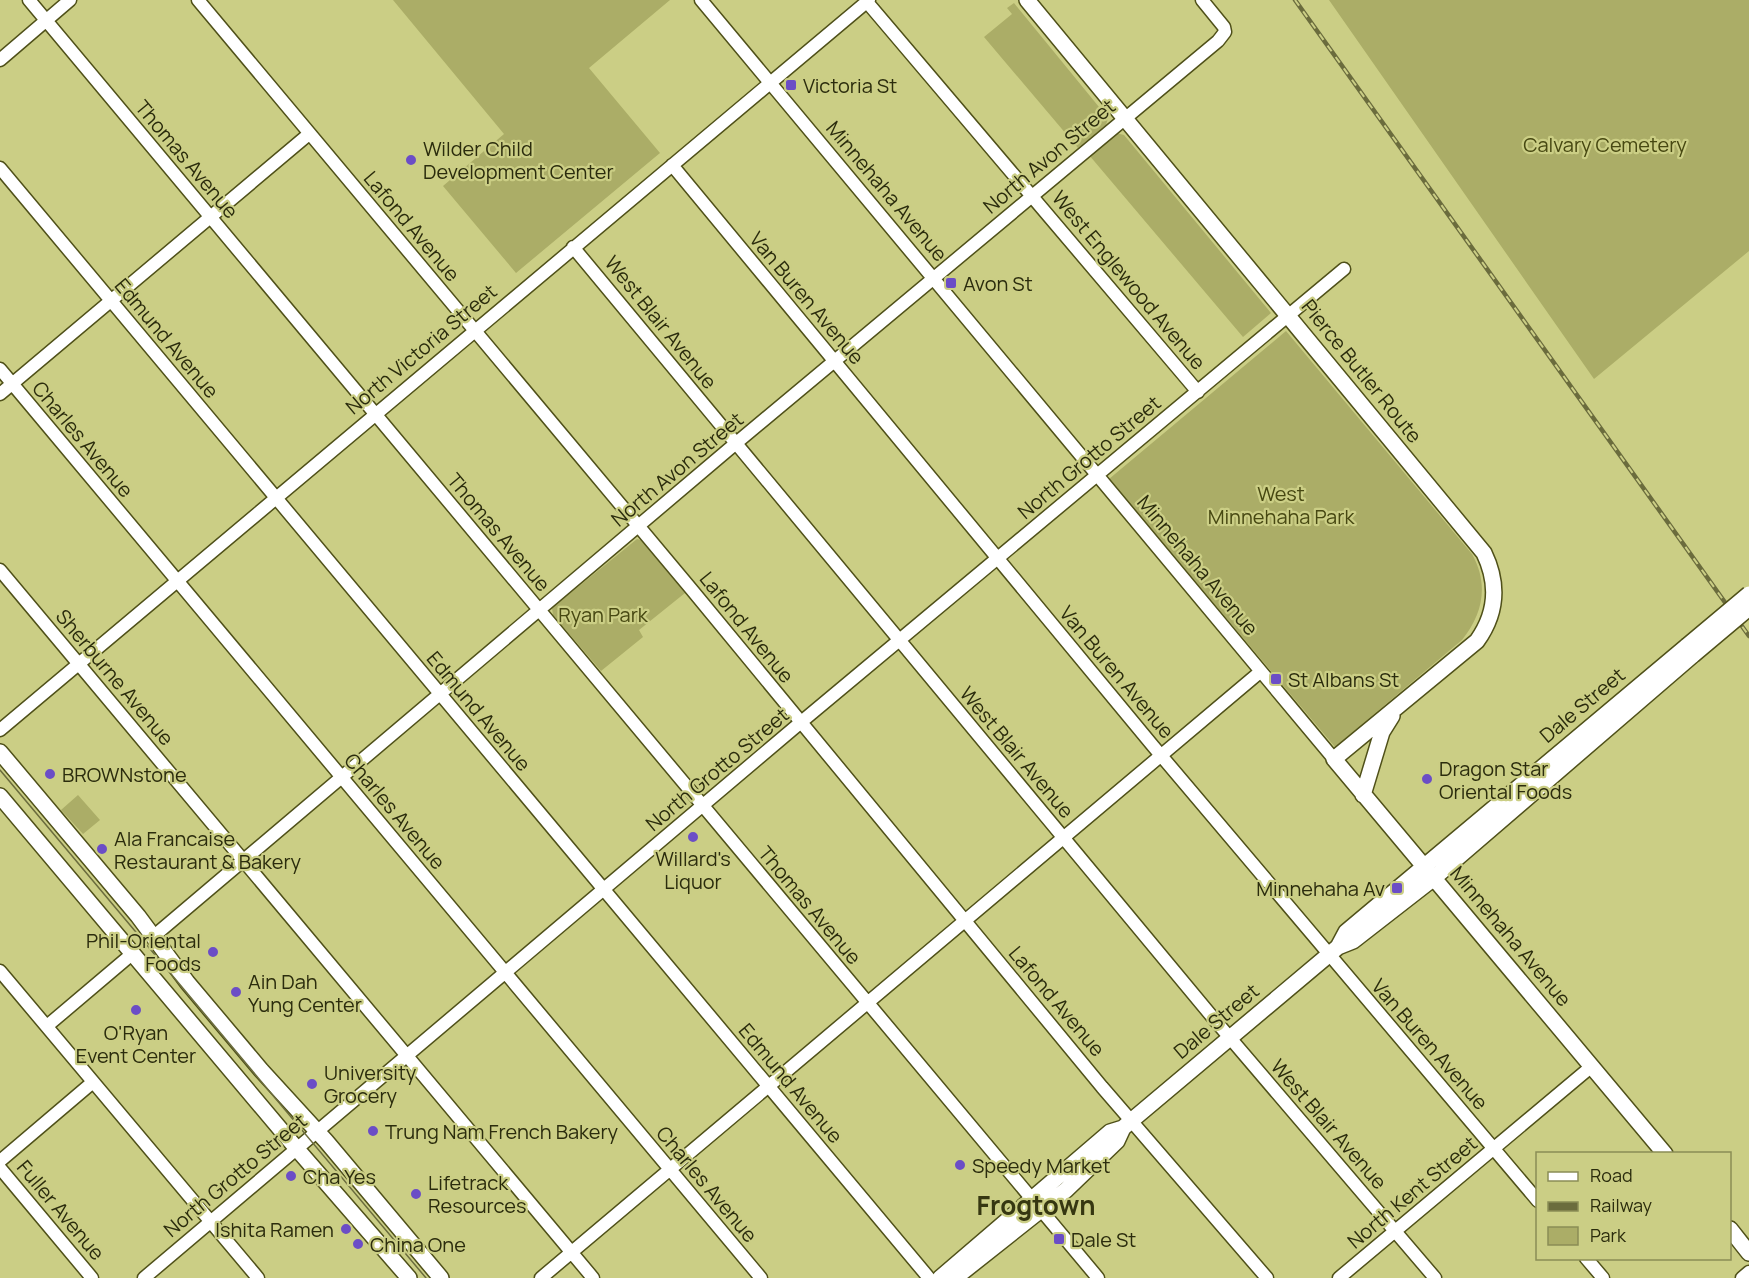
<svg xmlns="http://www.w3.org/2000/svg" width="1749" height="1278" viewBox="0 0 1749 1278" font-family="Manrope,sans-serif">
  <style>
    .green { fill: #abad67 }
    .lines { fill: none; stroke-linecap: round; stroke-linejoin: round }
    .minor-casing { stroke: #4f5019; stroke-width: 15 }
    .major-casing { stroke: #4f5019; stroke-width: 18 }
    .minor { stroke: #fff; stroke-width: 12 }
    .major { stroke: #fff; stroke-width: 15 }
    .tram { stroke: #6b6c3d; stroke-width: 1.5 }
    .rail-casing { stroke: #6b6c3d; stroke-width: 4.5 }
    .rail { stroke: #cbce85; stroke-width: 2; stroke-dasharray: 7; stroke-linecap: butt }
    .major-bridge-casing { stroke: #4f5019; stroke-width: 18; stroke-linecap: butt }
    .major-bridge { stroke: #fff; stroke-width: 15 }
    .poi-dot { fill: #6b4dc6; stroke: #cbce85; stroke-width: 2 }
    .labels { text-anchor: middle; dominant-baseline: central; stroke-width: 4.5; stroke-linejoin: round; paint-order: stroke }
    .poi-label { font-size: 20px; fill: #2b2c0d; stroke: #cbce85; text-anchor: start }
    .park-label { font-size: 20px; fill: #474812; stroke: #cbce85 }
    .street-label { font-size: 20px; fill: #2b2c0d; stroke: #cbce85 }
    .district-label { font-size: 26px; font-weight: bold; fill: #363711; stroke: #cbce85 }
  </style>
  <rect width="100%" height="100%" fill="#cbce85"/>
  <!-- green -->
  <path class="green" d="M393 0H670L589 68 660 153 516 273 443 186 504 134Z
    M1329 0H1749V251L1594 379Z
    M1014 3 1108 118 1106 125 1078 148 984 37 1012 14 1007 8Z
    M1116 133 1124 135 1271 313 1243 337 1089 155Z
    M1286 331 1472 554C1489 584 1483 614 1462 640L1335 747 1109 479Z
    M637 539 641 540 685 593 639 630 643 637 601 671 553 615 552 608Z
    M78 795 100 820 83 834 61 810Z"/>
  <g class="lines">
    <defs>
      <path id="minor" d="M29 0 1098 1278
        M198 0 692 590 1102 1087 1267 1278
        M701 0 1334 759
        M867 2 1198 392
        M0 60 70 0
        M672 165 1153 746 1538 1201
        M0 168 929 1278
        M573 247 1219 1025 1435 1278
        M0 369 761 1278
        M0 394 309 134
        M0 570 593 1278
        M0 730 869 0
        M154 936 735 444 1218 41 1225 32 1224 27 1202 0
        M0 971 258 1278
        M47 1026 132 954
        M0 1161 93 1082
        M0 1168 92 1278
        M1586 1258 1603 1278
        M144 1278 800 723 1344 269
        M541 1278 1260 672
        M1339 1278 1592 1066
        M1742 1278 1749 1272"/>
      <path id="major" d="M1027 0 1484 553C1499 584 1497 613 1477 641L1334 759 1665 1154
        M0 752 138 916 187 982 261 1070 326 1141 441 1278
        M1363 795 1382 732 1392 716
        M0 796 297 1149 409 1278
        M1338 947 1346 932 1687 646
        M1730 1229 1749 1253
        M940 1278 1110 1132 1123 1128
        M955 1278 1066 1190 1117 1141 1123 1128 1131 1121 1338 947 1353 941 1434 878 1693 655"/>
    </defs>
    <!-- minor casing -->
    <use href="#minor" class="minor-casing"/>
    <!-- major casing -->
    <use href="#major" class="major-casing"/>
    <!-- minor -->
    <use href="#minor" class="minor"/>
    <!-- major -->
    <use href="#major" class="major"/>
    <!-- tram -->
    <path class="tram" d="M0 770 426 1278"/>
    <defs>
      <path id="rail" d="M1295 0 1749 636"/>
    </defs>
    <!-- rail casing -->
    <use href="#rail" class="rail-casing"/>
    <!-- rail -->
    <use href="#rail" class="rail"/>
    <defs>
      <path id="major-bridge" d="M1687 646 1749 594
        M1693 655 1749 608"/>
    </defs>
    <!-- major-bridge casing -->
    <use href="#major-bridge" class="major-bridge-casing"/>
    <!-- major-bridge -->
    <use href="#major-bridge" class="major-bridge"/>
  </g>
  <!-- markers -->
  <g class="poi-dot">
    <rect x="785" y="79" width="12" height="12" rx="3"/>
    <circle cx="411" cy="160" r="6"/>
    <rect x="945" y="277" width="12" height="12" rx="3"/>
    <rect x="1270" y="673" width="12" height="12" rx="3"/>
    <circle cx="50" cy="774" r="6"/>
    <circle cx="1427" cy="779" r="6"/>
    <circle cx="693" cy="837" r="6"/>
    <circle cx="102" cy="849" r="6"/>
    <rect x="1391" y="882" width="12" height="12" rx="3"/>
    <circle cx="213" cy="952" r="6"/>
    <circle cx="236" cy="992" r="6"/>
    <circle cx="136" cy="1010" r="6"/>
    <circle cx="312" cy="1084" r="6"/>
    <circle cx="373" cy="1131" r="6"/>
    <circle cx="960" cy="1165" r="6"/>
    <circle cx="291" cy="1176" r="6"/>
    <circle cx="416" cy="1194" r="6"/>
    <circle cx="346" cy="1229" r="6"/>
    <rect x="1053" y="1233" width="12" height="12" rx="3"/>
    <circle cx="358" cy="1244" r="6"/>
  </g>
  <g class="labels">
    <!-- poi labels -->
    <g class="poi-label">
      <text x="803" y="85">Victoria St</text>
      <text x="423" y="148">Wilder Child<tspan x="423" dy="23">Development Center</tspan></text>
      <text x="963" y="283">Avon St</text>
      <text x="1288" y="679">St Albans St</text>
      <text x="1439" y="768">Dragon Star<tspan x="1439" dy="23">Oriental Foods</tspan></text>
      <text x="62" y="774">BROWNstone</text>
      <text x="114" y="838">Ala Francaise<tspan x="114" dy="23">Restaurant &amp; Bakery</tspan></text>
      <text x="693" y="858" text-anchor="middle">Willard's<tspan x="693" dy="23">Liquor</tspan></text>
      <text x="1385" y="888" text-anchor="end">Minnehaha Av</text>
      <text x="201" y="940" text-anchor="end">Phil-Oriental<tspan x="201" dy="23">Foods</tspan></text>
      <text x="248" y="981">Ain Dah<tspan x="248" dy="23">Yung Center</tspan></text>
      <text x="136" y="1032" text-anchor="middle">O'Ryan<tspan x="136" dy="23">Event Center</tspan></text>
      <text x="324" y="1072">University<tspan x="324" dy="23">Grocery</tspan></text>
      <text x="385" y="1131">Trung Nam French Bakery</text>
      <text x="972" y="1165">Speedy Market</text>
      <text x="303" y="1176">Cha Yes</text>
      <text x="428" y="1182">Lifetrack<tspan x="428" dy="23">Resources</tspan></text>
      <text x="334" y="1229" text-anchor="end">Ishita Ramen</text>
      <text x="1071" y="1239">Dale St</text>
      <text x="370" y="1244">China One</text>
    </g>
    <!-- park labels -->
    <g class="park-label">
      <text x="1605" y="144">Calvary Cemetery</text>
      <text x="1281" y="493">West<tspan x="1281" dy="23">Minnehaha Park</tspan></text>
      <text x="603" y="614">Ryan Park</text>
    </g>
    <!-- street labels -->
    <g class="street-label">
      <text transform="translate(1049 156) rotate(-40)">North Avon Street</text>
      <text transform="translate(187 159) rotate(50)">Thomas Avenue</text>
      <text transform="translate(887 191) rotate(50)">Minnehaha Avenue</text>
      <text transform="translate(412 226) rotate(50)">Lafond Avenue</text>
      <text transform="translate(1129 280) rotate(50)">West Englewood Avenue</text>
      <text transform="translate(807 298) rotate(50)">Van Buren Avenue</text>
      <text transform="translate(661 322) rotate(51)">West Blair Avenue</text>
      <text transform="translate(167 338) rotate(50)">Edmund Avenue</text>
      <text transform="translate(421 349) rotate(-40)">North Victoria Street</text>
      <text transform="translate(1362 371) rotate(51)">Pierce Butler Route</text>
      <text transform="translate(83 439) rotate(50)">Charles Avenue</text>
      <text transform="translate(1089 457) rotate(-40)">North Grotto Street</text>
      <text transform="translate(677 469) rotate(-40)">North Avon Street</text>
      <text transform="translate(499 532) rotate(50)">Thomas Avenue</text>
      <text transform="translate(1198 565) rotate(50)">Minnehaha Avenue</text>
      <text transform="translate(747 627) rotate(51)">Lafond Avenue</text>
      <text transform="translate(1117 672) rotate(50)">Van Buren Avenue</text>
      <text transform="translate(115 677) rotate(50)">Sherburne Avenue</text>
      <text transform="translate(1582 705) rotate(-40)">Dale Street</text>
      <text transform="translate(479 711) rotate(50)">Edmund Avenue</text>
      <text transform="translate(1017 752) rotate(50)">West Blair Avenue</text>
      <text transform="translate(717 769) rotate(-40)">North Grotto Street</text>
      <text transform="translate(395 811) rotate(50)">Charles Avenue</text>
      <text transform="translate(810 905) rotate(50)">Thomas Avenue</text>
      <text transform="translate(1511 936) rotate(50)">Minnehaha Avenue</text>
      <text transform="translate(1057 1001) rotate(50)">Lafond Avenue</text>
      <text transform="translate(1216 1021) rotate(-40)">Dale Street</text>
      <text transform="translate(1430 1044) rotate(49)">Van Buren Avenue</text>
      <text transform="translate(791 1083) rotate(50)">Edmund Avenue</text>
      <text transform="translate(1329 1124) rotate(49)">West Blair Avenue</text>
      <text transform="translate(235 1175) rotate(-40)">North Grotto Street</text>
      <text transform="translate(707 1184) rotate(50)">Charles Avenue</text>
      <text transform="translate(1412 1192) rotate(-40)">North Kent Street</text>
      <text transform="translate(61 1210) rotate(50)">Fuller Avenue</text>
    </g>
    <!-- district labels -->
    <g class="district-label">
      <text x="1036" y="1205">Frogtown</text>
    </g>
  </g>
  <!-- legend -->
  <rect x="1536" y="1152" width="195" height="108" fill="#cbce85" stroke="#8b8d55" stroke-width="1.5"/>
  <rect x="1548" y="1172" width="30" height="9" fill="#ffffff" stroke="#8b8d55" stroke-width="1.5"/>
  <text x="1590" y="1182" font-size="18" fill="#2b2c0d">Road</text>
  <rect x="1548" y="1202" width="30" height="9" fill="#6b6c3d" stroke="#8b8d55" stroke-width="1.5"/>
  <text x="1590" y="1212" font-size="18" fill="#2b2c0d">Railway</text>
  <rect x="1548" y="1227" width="30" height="18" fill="#abad67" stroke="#8b8d55" stroke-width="1.5"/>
  <text x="1590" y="1242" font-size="18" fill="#2b2c0d">Park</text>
</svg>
